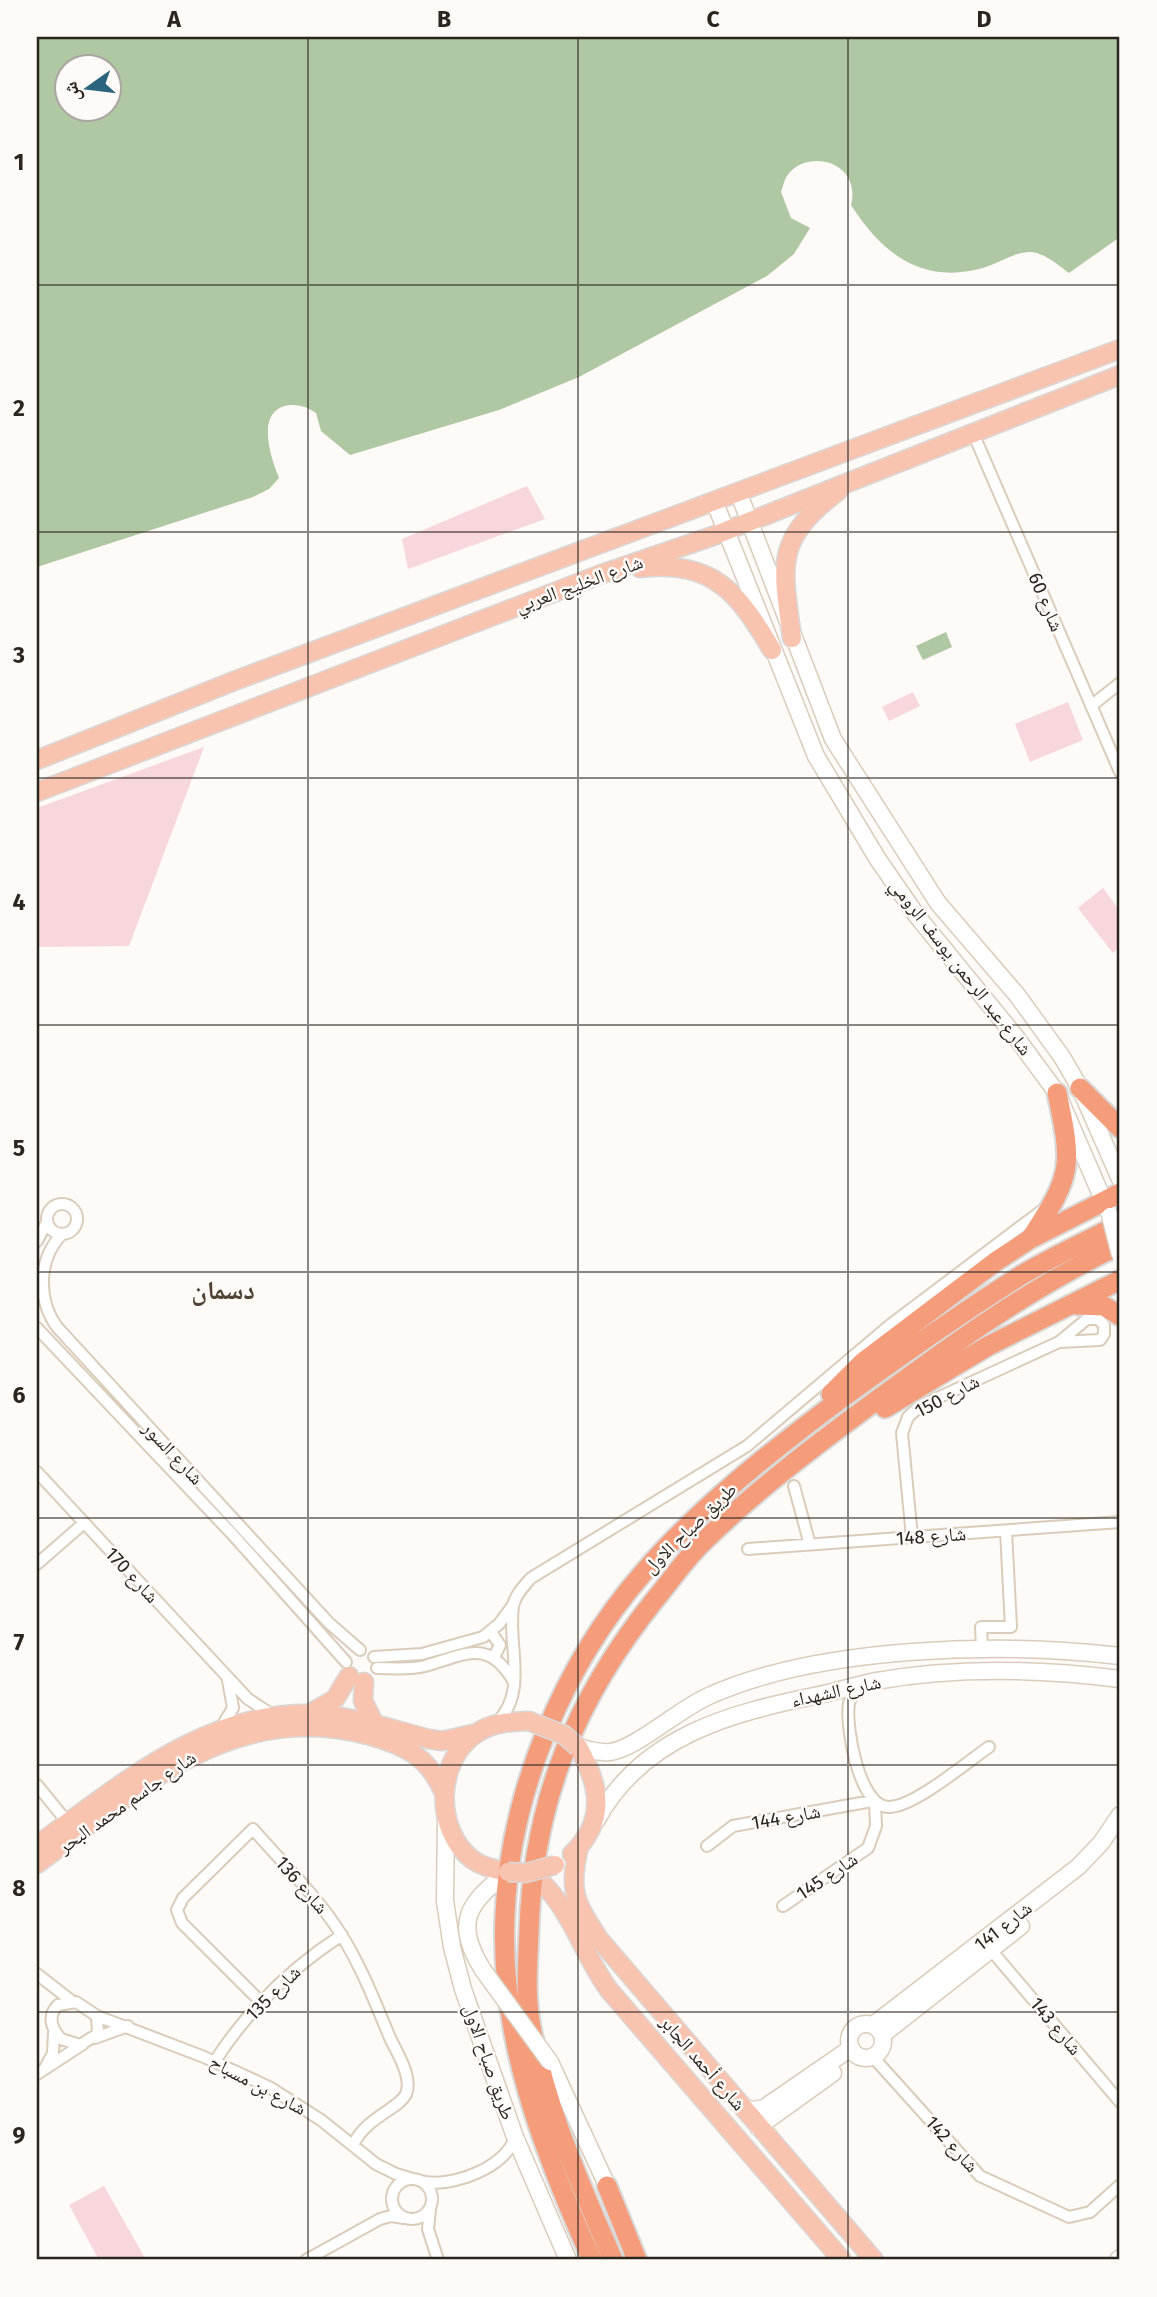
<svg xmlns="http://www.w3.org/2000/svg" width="1157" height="2297" viewBox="0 0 1157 2297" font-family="'Fira Sans','Noto Naskh Arabic',sans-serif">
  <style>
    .green { fill: #f7d7db }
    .water { fill: #b0c7a3; fill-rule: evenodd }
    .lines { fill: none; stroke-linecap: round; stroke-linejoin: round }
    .street-casing { stroke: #daccbb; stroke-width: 14 }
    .secondary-casing { stroke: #daccbb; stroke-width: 19 }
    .primary-casing { stroke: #d9d8d7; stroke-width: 21 }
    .highway-casing { stroke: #d9d8d7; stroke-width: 23 }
    .street { stroke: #fff; stroke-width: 10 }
    .secondary { stroke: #fff; stroke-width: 16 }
    .primary { stroke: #f9c4af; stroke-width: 18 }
    .highway { stroke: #f59c7a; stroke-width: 19 }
    .secondary-bridge-casing { stroke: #daccbb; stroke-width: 19; stroke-linecap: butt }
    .primary-bridge-casing { stroke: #d9d8d7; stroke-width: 21; stroke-linecap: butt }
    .secondary-bridge { stroke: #fff; stroke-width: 16 }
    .primary-bridge { stroke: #f9c4af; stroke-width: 18 }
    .grid { fill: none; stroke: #2a251f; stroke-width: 2; stroke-opacity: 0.55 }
    .labels { text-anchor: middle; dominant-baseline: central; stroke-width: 5; stroke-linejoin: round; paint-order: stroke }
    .street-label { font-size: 19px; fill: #2a251f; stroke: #fdfaf7 }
    .district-label { font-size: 26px; font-weight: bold; fill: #4e4335; stroke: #fdfaf7 }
    .neatline { fill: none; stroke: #2a251f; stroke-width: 2.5 }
    .grid-label { font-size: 23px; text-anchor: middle; font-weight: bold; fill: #2a251f }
  </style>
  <rect width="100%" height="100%" fill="#fdfaf7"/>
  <!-- green -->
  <path class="green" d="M527 486 545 519 408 569 402 539Z
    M913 692 920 706 889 721 882 707Z
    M1068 702 1083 740 1030 762 1015 724Z
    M204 747 129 946 37 947V808Z
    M1103 888 1120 911V947L1113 953 1078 908Z
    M104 2186 146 2260H99L69 2205Z"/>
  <!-- water -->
  <path class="water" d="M37 37H1120V237L1069 273C1058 265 1046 254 1032 252 1016 251 1001 262 986 267 924 286 883 255 851 205 862 160 805 148 787 176 784 180 783 187 781 192L791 218 810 228 794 254 767 276 579 377 499 410 350 455 321 431 316 413C299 400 270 401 268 428 267 444 273 464 279 478L269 489 253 497 37 567ZM66 66H108V108H66Z
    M946 632 952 647 923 660 916 646Z"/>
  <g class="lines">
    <defs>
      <path id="street" d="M973 433 1120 772
        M1091 706 1120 683
        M47 1219a15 15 0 1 1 30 0a15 15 0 1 1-30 0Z
        M62 1234C38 1259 37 1299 57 1327L329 1623 360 1650
        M37 1241 47 1222
        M37 1328 233 1535 346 1662
        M37 1472 248 1699 274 1716
        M794 1486 810 1545
        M912 1537 902 1433 908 1417 920 1406 1059 1342 1087 1319H1098L1104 1325V1334L1100 1340 1059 1342
        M748 1549 1120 1522
        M37 1564 84 1523
        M491 1632 500 1645 494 1657
        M982 1650 981 1627H1011L1006 1531
        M374 1657 422 1654 483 1637 499 1624 513 1605
        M377 1668C393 1668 410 1670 425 1666 465 1655 488 1637 514 1682
        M862 1687C856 1691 851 1696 849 1703 845 1726 859 1806 888 1807 913 1808 967 1762 989 1747
        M496 1723C529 1693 507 1644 513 1606 515 1595 524 1586 531 1578L747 1446 890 1325 1044 1209
        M222 1726 233 1708 228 1680
        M37 1785 68 1823
        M707 1846 733 1826 872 1801
        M783 1906 868 1848 876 1826 875 1803
        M991 1950 1120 2102
        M37 1974 73 2002
        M261 2002 182 1923 177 1910 183 1898 253 1829C278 1858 308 1887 330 1918 357 1955 373 1997 390 2038 397 2053 413 2077 406 2094 399 2109 366 2117 353 2145
        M97 2016 98 2034 80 2045 61 2039C51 2028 47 2016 58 2005L76 2002 97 2016 204 2057 269 2087 321 2120 376 2164 396 2174 413 2179
        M95 2038 128 2026
        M873 2057 980 2176 1069 2217 1090 2212 1120 2185
        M215 2061C248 2010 291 1968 342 1935
        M46 2066 53 2053 54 2032
        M37 2074 83 2044
        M392 2199a20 20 0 1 1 40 0a20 20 0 1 1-40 0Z
        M421 2181C450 2189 507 2167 515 2137
        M430 2209 428 2229 438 2260
        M306 2260 380 2219 391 2216 404 2218"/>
      <path id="secondary" d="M739 494 833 739 938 903 1017 995 1062 1057 1080 1088 1120 1179
        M715 503 816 756 877 858 917 916 1015 1036 1057 1093 1108 1211
        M578 1747C589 1750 599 1753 610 1752 636 1749 681 1707 711 1695 822 1646 1001 1642 1120 1656
        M446 1819 445 1901 452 1947 463 1989 515 2137 568 2260
        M596 1821C642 1736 730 1713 819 1695 838 1691 856 1685 876 1681 955 1667 1041 1669 1120 1679
        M483 1970C453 1922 468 1903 508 1872
        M849 2041a17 17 0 1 1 34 0a17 17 0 1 1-34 0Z
        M873 2025 1078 1867 1101 1843 1120 1815
        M882 2035 1021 1926
        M550 2062 612 2196
        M742 2107 752 2110 764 2108 851 2048
        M758 2127 833 2073
        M1118 2260 1120 2258"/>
      <path id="primary" d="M640 568C713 560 738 592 772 650
        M792 638C782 564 774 540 838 491
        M37 760 234 681 1120 349
        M37 792 599 575 713 536 1120 375
        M364 1682 363 1701 375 1725
        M309 1714 335 1699 349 1676
        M37 1845C119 1787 203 1712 309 1714 350 1715 390 1729 429 1739L442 1741 477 1733
        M579 1847C568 1891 575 1902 599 1939L874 2260
        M572 1854C607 1821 600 1785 578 1747
        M37 1864C138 1790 232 1699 368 1735 405 1745 429 1757 444 1793
        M508 1872C496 1870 483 1867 473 1860 433 1830 436 1759 477 1733 493 1722 511 1722 529 1721
        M542 1883C572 1912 584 1956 609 1990L842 2260"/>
      <path id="highway" d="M1080 1088 1120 1128
        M1031 1238C1072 1175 1073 1167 1057 1093
        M1077 1305 1104 1306 1120 1316
        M831 1394 863 1362 995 1262 1030 1239 1120 1193
        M885 1408 988 1346 1120 1280
        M607 2186 637 2260
        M592 2260C543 2151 499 2037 505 1914 510 1792 563 1665 643 1573 699 1508 769 1453 838 1401 897 1358 958 1315 1020 1276 1051 1257 1087 1241 1120 1224
        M613 2260C580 2183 544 2105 530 2021 525 1991 528 1960 529 1930 533 1801 576 1697 657 1597 672 1579 686 1558 703 1542 751 1495 804 1454 858 1414 942 1352 1026 1289 1120 1245"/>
    </defs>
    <!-- street casing -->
    <use href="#street" class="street-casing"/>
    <!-- secondary casing -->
    <use href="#secondary" class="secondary-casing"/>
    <!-- primary casing -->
    <use href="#primary" class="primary-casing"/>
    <!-- highway casing -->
    <use href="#highway" class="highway-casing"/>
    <!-- street -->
    <use href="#street" class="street"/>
    <!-- secondary -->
    <use href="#secondary" class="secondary"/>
    <!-- primary -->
    <use href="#primary" class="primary"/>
    <!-- highway -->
    <use href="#highway" class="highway"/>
    <defs>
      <path id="secondary-bridge" d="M1110 1216 1120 1255
        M483 1970 550 2062"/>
      <path id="primary-bridge" d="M529 1721 564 1735 578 1747
        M508 1872 526 1873 555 1865"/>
    </defs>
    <!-- secondary-bridge casing -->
    <use href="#secondary-bridge" class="secondary-bridge-casing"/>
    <!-- primary-bridge casing -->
    <use href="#primary-bridge" class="primary-bridge-casing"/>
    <!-- secondary-bridge -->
    <use href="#secondary-bridge" class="secondary-bridge"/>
    <!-- primary-bridge -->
    <use href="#primary-bridge" class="primary-bridge"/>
  </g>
  <!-- grid -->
  <path class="grid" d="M308 37V2260M578 37V2260M848 37V2260M37 285H1120M37 532H1120M37 778H1120M37 1025H1120M37 1272H1120M37 1518H1120M37 1765H1120M37 2012H1120"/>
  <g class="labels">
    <!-- street labels -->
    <g class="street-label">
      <text transform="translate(579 584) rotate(-20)">شارع الخليج العربي</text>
      <text transform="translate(1046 602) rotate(67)">شارع 60</text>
      <text transform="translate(961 967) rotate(52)">شارع عبد الرحمن يوسف الرومي</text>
      <text transform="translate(947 1396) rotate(-28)">شارع 150</text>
      <text transform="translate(173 1453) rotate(47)">شارع السور</text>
      <text transform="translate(690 1528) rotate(-44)">طريق صباح الاول</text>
      <text transform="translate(931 1536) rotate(-4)">شارع 148</text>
      <text transform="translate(132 1575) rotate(47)">شارع 170</text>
      <text transform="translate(836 1691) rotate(-12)">شارع الشهداء</text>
      <text transform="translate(127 1802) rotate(-35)">شارع جاسم محمد البحر</text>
      <text transform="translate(786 1817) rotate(-10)">شارع 144</text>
      <text transform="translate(827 1876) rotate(-34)">شارع 145</text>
      <text transform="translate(302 1885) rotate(49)">شارع 136</text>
      <text transform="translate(1003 1926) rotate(-38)">شارع 141</text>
      <text transform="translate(273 1993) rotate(-45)">شارع 135</text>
      <text transform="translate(1056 2026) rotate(50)">شارع 143</text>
      <text transform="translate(489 2062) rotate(71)">طريق صباح الاول</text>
      <text transform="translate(703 2063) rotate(49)">شارع أحمد الجابر</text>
      <text transform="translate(258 2085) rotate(28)">شارع بن مسباح</text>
      <text transform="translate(952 2144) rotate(48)">شارع 142</text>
    </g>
    <!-- district labels -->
    <g class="district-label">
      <text x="223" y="1290">دسمان</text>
    </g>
  </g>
  <!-- border -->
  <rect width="1157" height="2297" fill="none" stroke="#fdfaf7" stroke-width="77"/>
  <!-- north arrow -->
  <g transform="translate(88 88) rotate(256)"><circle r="33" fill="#fdfaf7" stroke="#a9a5a1" stroke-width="2"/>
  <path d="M0-5L12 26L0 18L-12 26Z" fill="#2a657d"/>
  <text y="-10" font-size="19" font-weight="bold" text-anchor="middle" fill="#2a251f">ش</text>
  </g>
  <rect x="38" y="38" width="1080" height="2220" class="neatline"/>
  <g class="grid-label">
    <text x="174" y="27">A</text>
    <text x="444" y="27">B</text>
    <text x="713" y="27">C</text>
    <text x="984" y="27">D</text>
    <text x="19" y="170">1</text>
    <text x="19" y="416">2</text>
    <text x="19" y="663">3</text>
    <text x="19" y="910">4</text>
    <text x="19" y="1156">5</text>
    <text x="19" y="1403">6</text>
    <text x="19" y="1650">7</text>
    <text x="19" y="1896">8</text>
    <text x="19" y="2143">9</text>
  </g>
</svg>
